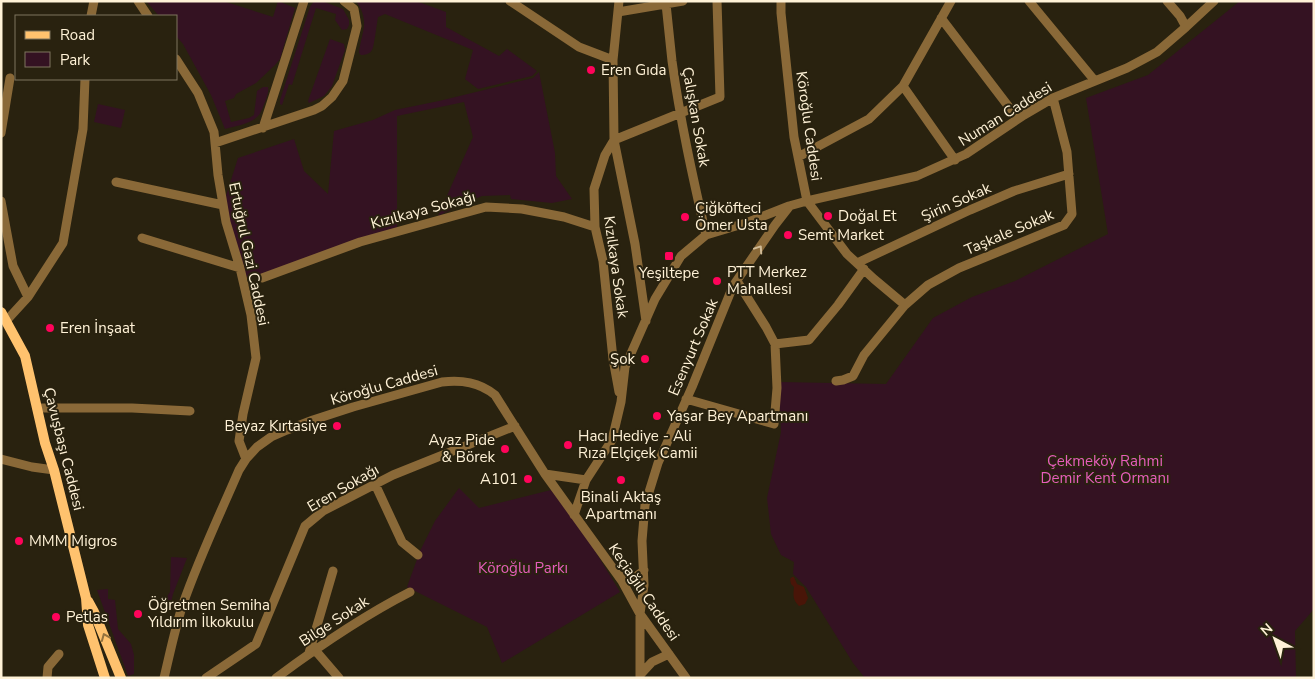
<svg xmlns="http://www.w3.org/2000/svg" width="1315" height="679" viewBox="0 0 1315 679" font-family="'Nunito Sans',sans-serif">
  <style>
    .green { fill: #341222 }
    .water { fill: #491508 }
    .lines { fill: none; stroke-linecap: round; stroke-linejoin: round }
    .minor { stroke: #8a6938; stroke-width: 9 }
    .secondary { stroke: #ffc26e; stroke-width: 10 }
    .oneway { stroke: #d0bb97 }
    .oneway2 { stroke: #94723e }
    .poi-dot { fill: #ff035a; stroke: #29220f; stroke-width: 2 }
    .labels { text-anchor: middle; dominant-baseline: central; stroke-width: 4; stroke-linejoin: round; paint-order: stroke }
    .poi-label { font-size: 15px; fill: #fff2d7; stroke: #29220f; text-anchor: start }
    .street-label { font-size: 15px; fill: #fff2d7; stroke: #29220f }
    .park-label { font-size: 15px; fill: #e65dbc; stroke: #29220f }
  </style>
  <rect width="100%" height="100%" fill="#29220f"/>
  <!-- green -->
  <path class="green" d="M146 1H223L273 17 278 1 295 8 280 59 275 65 256 83 236 94 234 98 225 101 231 122 249 118 254 115 257 91 263 87H268C269 92 267 96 265 102 263 106 262 112 258 116 251 124 235 126 225 129L211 95 183 44 176 36V16H159Z
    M314 1H322L343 9 349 20V25L347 29 342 30 335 20 336 14 316 8 292 85 289 84 282 105 280 104V100L310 7Z
    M356 1H416L446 12V27L499 56 507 49 537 71 532 76 478 89 465 79 473 50 385 14 378 17C377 22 374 48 372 50 370 54 365 55 361 55L359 53C361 32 371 22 356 1Z
    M1240 1H1314V609L1295 631 1296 678H865L853 663 806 587 793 574 794 562 781 555 771 534 767 498 781 432 779 382 886 384 933 318 972 297 1015 281 1108 234 1086 98 1148 75Z
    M330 39 344 44 345 50 332 86 324 96 309 103 308 101Z
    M539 72 555 153 556 176 572 199 552 203 511 199 510 195 482 196 467 202 438 216 473 137 464 102 397 116V228L285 269 242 280 223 205 238 158 294 139 304 171 328 194 334 131 373 120 395 110 439 101 533 78Z
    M98 104 125 110 121 128 94 122Z
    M459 488 479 508 551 490 586 536 620 592 502 663 487 627 407 587 420 551 435 521Z
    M171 557 187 558 173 594 170 607 162 604 170 592Z
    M108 589V599L115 600 118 629 131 644 134 655V674L128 676 97 590Z"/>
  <!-- water -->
  <path class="water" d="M792 577H794L797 584 804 587 808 598 805 604 799 606C793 600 793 596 794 587L791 584 790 579Z"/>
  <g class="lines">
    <!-- minor -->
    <path class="minor" d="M138 1 148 16
      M510 1 579 47 613 60
      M619 1 613 60 614 140 635 244 646 321
      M781 1V13L794 137 807 201 847 254 874 279 905 305
      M1029 1 1095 81
      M1167 1 1180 16 1186 27
      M666 4C668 23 670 42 672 61 680 120 693 178 706 235
      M618 12 683 1
      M91 16 94 1
      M941 18 1018 119
      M176 59 198 93 214 132 218 175 226 222 240 268 251 315 256 358 243 414 239 441 246 459
      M903 86 955 160
      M263 128 304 1
      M1 133 10 78
      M614 140 605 155 594 189 595 227 603 261 613 359 619 392
      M614 140 720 97 717 1
      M215 143 314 110 322 106 332 97 343 81 357 26 354 9 344 1
      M798 157 869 119 903 86 951 1
      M116 182 223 205
      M1 201 13 266 28 297
      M142 238 240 268
      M857 263 970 210 1014 191 1069 174
      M262 278 360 242 486 207 522 209 564 217 595 227
      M6 321 28 297 63 243 83 129 85 79
      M775 344 809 340 838 305 864 269
      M836 381 843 380 853 376 864 355 905 305 928 285 959 268 1064 225 1072 214 1067 152 1053 98
      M686 399 774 424 777 388 775 344 766 327 737 281
      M37 408H132L190 411
      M1 459 32 467 54 470
      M545 474 586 480 612 440 621 402 625 367 655 299 681 256 706 235 746 223 789 206 807 201 917 176 966 154 1024 115 1053 98 1127 68 1157 52 1186 27 1214 1
      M375 484 402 542 418 555
      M574 515 586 480
      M618 575C630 581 634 579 644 570
      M315 650 339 678
      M309 653 333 571
      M640 675 652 662 669 654
      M47 678 48 667 59 654
      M164 678C170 653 175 628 183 604 199 558 220 514 239 470L246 459 257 447 271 437 287 430 313 420 353 407 442 382C462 380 479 382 495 395L545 474 622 581 640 614 686 678
      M206 678 256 644 305 526 323 511 393 475 515 426
      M276 678C319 646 363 616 410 592
      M640 678V614L644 585 642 541 645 505 658 463 692 387 733 286 775 225 789 207"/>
    <!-- secondary -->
    <path class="secondary" d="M1 312 25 356 45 443 54 470 86 598 88 625 105 678
      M88 601 94 612 121 678"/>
  </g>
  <!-- one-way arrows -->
  <defs><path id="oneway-chevron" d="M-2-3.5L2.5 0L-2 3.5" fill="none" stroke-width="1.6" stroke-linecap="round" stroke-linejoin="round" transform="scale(1.25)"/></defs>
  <use class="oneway" href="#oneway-chevron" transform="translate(759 249) rotate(-56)"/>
  <use class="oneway2" href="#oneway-chevron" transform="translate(105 637) rotate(-112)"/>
  <!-- markers -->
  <g class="poi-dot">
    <circle cx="591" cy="70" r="5"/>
    <circle cx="828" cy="216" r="5"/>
    <circle cx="685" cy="217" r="5"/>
    <circle cx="788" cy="235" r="5"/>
    <rect x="664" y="251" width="10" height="10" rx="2.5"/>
    <circle cx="717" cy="281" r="5"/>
    <circle cx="50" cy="328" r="5"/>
    <circle cx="645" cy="359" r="5"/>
    <circle cx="657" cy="416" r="5"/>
    <circle cx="337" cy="426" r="5"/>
    <circle cx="568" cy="445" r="5"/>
    <circle cx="505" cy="449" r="5"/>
    <circle cx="528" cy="479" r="5"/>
    <circle cx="621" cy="480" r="5"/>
    <circle cx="19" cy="541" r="5"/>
    <circle cx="138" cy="614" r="5"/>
    <circle cx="56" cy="617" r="5"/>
  </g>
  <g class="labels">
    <!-- poi labels -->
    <g class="poi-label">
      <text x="601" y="70">Eren Gıda</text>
      <text x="695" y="208">Çiğköfteci<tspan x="695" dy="17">Ömer Usta</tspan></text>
      <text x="838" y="216">Doğal Et</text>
      <text x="798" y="235">Semt Market</text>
      <text x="727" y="272">PTT Merkez<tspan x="727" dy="17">Mahallesi</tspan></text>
      <text x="669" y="273" text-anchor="middle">Yeşiltepe</text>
      <text x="60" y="328">Eren İnşaat</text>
      <text x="635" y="359" text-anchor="end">Şok</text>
      <text x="667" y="416">Yaşar Bey Apartmanı</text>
      <text x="327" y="426" text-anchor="end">Beyaz Kırtasiye</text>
      <text x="578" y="436">Hacı Hediye - Ali<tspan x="578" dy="17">Rıza Elçiçek Camii</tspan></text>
      <text x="495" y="440" text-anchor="end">Ayaz Pide<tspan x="495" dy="17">&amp; Börek</tspan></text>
      <text x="518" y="479" text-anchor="end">A101</text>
      <text x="621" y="497" text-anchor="middle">Binali Aktaş<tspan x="621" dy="17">Apartmanı</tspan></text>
      <text x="29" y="541">MMM Migros</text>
      <text x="148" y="605">Öğretmen Semiha<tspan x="148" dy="17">Yıldırım İlkokulu</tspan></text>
      <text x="66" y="617">Petlas</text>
    </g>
    <!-- street labels -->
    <g class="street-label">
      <text transform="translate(1005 114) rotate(-32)">Numan Caddesi</text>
      <text transform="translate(696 117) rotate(80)">Çalışkan Sokak</text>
      <text transform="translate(809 126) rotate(82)">Köroğlu Caddesi</text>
      <text transform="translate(956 202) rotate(-24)">Şirin Sokak</text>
      <text transform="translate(423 210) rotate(-15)">Kızılkaya Sokağı</text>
      <text transform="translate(1009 232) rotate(-23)">Taşkale Sokak</text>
      <text transform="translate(249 254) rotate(78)">Ertuğrul Gazi Caddesi</text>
      <text transform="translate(616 267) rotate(82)">Kızılkaya Sokak</text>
      <text transform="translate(693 347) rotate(-67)">Esenyurt Sokak</text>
      <text transform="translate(384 385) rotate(-16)">Köroğlu Caddesi</text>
      <text transform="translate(64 449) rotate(76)">Çavuşbaşı Caddesi</text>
      <text transform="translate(343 488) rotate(-30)">Eren Sokağı</text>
      <text transform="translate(644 592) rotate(56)">Keçiağılı Caddesi</text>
      <text transform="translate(334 621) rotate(-33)">Bilge Sokak</text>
    </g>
    <!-- park labels -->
    <g class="park-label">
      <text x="1105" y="461">Çekmeköy Rahmi<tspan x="1105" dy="17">Demir Kent Ormanı</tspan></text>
      <text x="523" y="568">Köroğlu Parkı</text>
    </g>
  </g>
  <!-- border -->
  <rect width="1315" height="679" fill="none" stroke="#fff2d7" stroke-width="5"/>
  <!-- legend -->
  <rect x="15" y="15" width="162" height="65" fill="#29220f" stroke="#7f755f"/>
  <rect x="25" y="31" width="25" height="8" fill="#ffc26e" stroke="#7f755f"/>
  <text x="60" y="40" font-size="15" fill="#fff2d7">Road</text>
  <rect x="25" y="52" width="25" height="15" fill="#341222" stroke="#7f755f"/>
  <text x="60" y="65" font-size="15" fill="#fff2d7">Park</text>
  <!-- north arrow -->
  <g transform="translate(1275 639) rotate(319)" stroke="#29220f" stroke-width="4" paint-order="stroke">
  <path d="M0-4L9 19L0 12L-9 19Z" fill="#fff2d7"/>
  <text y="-8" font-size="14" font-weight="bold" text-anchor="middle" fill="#fff2d7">N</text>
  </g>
</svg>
